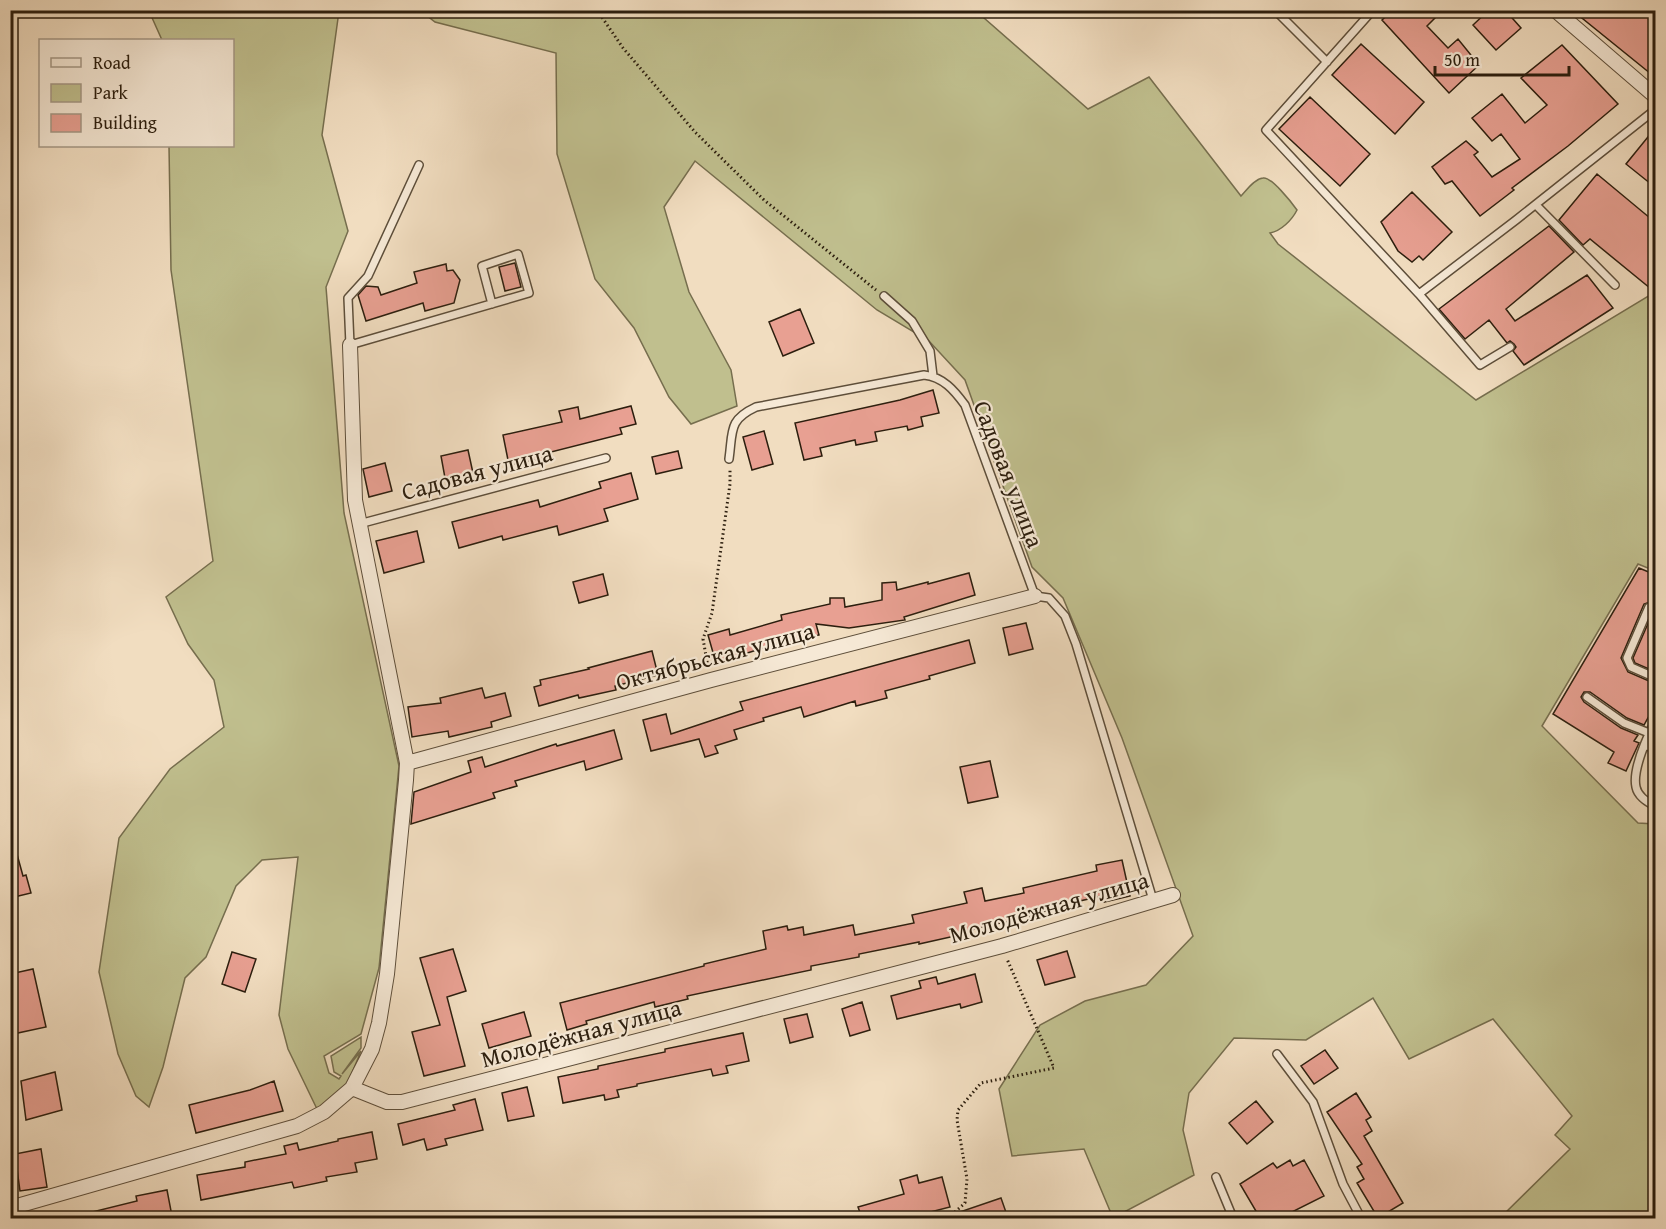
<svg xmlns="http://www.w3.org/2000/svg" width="1666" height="1229" viewBox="0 0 1666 1229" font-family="'Gentium Book Plus',serif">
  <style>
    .green { fill: #c0bf8e; stroke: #766e4e; stroke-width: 1.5 }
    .building { fill: #e8a092; stroke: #2c1e0e; stroke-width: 1.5 }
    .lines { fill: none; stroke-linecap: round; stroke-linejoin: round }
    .lane-casing { stroke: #5d4e3a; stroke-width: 10 }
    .street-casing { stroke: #5d4e3a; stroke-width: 16 }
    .path { stroke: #2c1e0e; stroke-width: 3; stroke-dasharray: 1.5 3; stroke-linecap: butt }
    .lane { stroke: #f6e9d6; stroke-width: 7 }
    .street { stroke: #f6e9d6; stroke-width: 14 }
    .labels { text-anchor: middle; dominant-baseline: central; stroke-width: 4.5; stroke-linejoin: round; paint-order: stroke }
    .street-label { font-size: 24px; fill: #2c1e0e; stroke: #f6e9d6 }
  </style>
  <rect width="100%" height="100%" fill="#f1ddc0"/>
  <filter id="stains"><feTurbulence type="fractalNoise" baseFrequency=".00333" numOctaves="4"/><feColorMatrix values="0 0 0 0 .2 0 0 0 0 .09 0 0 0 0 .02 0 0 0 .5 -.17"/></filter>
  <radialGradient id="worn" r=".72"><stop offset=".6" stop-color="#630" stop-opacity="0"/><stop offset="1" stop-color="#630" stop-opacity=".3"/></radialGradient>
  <!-- green -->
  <path class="green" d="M149 11H339L322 135 348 231 326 287 344 513 399 766 379 968 361 1034 324 1056 329 1073 339 1079 341 1076 334 1072 331 1056 361 1037V1048L342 1074 361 1051 345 1090 317 1109 288 1049 279 1015 298 857 262 860 236 886 206 957 185 978 163 1067 149 1107 136 1096 118 1054 99 972 119 838 170 769 224 727 214 680 188 644 166 597 213 561 171 270 169 146H232V40H162Z
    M421 11H976L1088 109 1149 77 1241 196C1246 191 1254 179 1263 178 1271 176 1292 203 1297 210 1292 220 1281 231 1270 233L1278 244 1476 400 1655 292V571L1638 564 1542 726 1638 823 1655 824V1218H1500L1570 1149 1555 1135 1572 1116 1493 1019 1409 1059 1373 998 1306 1040 1234 1038 1189 1093 1183 1130 1194 1175 1113 1218 1084 1149 1012 1156 999 1089 1040 1025 1085 1001 1146 985 1193 936 1122 738 1063 598 1032 567 965 380 929 341 877 310 695 161 664 207 689 292 731 370 737 406 691 424 669 397 634 328 595 279 557 154 556 53 435 22Z"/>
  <!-- building -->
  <path class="building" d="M1393 10H1443L1427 26 1448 48 1458 39 1479 65 1449 93 1382 20Z
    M1489 10H1505L1521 28 1496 50 1473 25Z
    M1572 10H1640L1656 23V78Z
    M1361 44 1424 102 1395 134 1332 75Z
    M1562 45 1618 104 1568 146 1512 188 1514 190 1480 216 1452 181 1445 184 1432 167 1466 141 1478 152 1474 155 1492 177 1520 159 1501 134 1492 141 1472 118 1502 94 1525 123 1547 105 1521 78Z
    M1310 97 1370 154 1340 186 1279 129Z
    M1656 127V188L1626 164Z
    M1597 174 1656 223V293L1590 239 1583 245 1559 220Z
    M1412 192 1452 232 1423 260 1419 256 1412 262 1398 251 1381 222Z
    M1549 226 1574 252 1506 309 1515 321 1587 275 1613 308 1524 365 1513 351 1516 347 1514 344 1510 341 1507 343 1489 320 1465 339 1439 309Z
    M515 263 521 287 505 291 499 267Z
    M446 264 447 271 453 270 460 280 454 303 425 311 423 303 366 321 358 295 366 286 378 287 381 295 417 283 414 272Z
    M800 309 814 343 783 356 769 322Z
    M933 390 939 413 921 417 923 426 908 430 907 426 875 432 877 441 856 445 855 440 820 448 822 456 804 460 795 423 900 400Z
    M631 406 636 424 620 428 622 434 543 454 544 458 509 465 503 435 562 422 559 411 578 407 580 419Z
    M764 431 773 464 752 470 743 437Z
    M468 450 473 473 445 478 441 456Z
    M678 451 682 468 656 474 652 457Z
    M385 463 392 491 369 497 363 469Z
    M631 473 638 499 604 509 608 521 559 535 557 526 503 540 502 536 459 548 452 522 538 500 540 507 601 488 599 482Z
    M417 531 424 562 384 573 376 541Z
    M1639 568 1656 575V600L1644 604 1621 658 1628 672 1656 684V703L1644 725 1627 718 1590 692H1584L1581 697 1584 702 1621 728 1638 735 1634 741 1639 743 1626 771 1608 763 1614 752 1553 714Z
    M969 573 975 595 904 617 905 620 849 628 816 624 819 635 763 648 716 663 708 635 729 629 730 635 782 620 781 615 830 604V598H844L845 607 882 600V583L896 582 897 590 928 582V584Z
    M603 574 608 595 579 603 573 582Z
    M1656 611V672L1635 663 1633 658 1653 612Z
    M1026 623 1033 649 1009 655 1003 628Z
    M969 640 975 663 929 676 930 679 885 691 887 698 856 706 855 701 804 717 801 707 763 718 764 721 734 730 737 739 715 746 718 753 705 757 699 739 651 751 643 720 666 714 671 734 743 710 740 702Z
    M652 651 658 675 615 686 616 690 579 698 578 695 539 706 534 687 541 685 540 680 589 669 588 668Z
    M482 688 485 698 505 693 511 716 491 722 492 727 449 737 448 731 412 737 408 707 441 703 440 698Z
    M614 730 622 759 586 770 584 761 515 781 517 786 493 793 495 798 411 824 414 792 471 772 468 761 482 757 485 767 556 744 557 746Z
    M990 761 998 797 968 803 960 767Z
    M15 847 23 876 26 875 31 893 10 898V848Z
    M1122 860 1130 896 1104 902 1102 896 1062 905 1063 907 1029 915V917L973 929V932L919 944V942L859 954V957L811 966V970L687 996 688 999 655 1007 654 1002 586 1021 587 1024 567 1030 560 1003 704 966V964L766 949 763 931 787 926 788 930 803 927 804 935 853 925 855 935 914 923 912 915 967 903 964 892 982 888 985 901 1024 893 1023 888 1097 871 1096 865Z
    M453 949 466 991 447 997 465 1066 424 1076 412 1032 440 1025 420 958Z
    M1067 951 1075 977 1045 985 1037 960Z
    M232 952 256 959 245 992 222 984Z
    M33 969 46 1027 13 1034 10 1022V974Z
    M975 974 982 1002 961 1008 960 1004 897 1019 891 996 921 988 919 981 936 977 938 984Z
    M862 1002 870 1030 850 1036 842 1009Z
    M524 1012 531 1036 489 1048 482 1024Z
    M807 1014 813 1037 790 1043 784 1019Z
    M743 1033 749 1061 726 1066 728 1073 713 1076 711 1069 637 1084V1086L617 1090 619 1097 605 1100 604 1095 563 1103 558 1077 598 1069V1066L665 1052V1049Z
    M1325 1050 1338 1068 1314 1084 1301 1066Z
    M55 1072 62 1110 26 1120 21 1081Z
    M274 1081 283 1111 196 1133 189 1105 250 1090Z
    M527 1087 534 1116 508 1121 502 1093Z
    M1356 1093 1371 1117 1366 1120 1372 1131 1364 1136 1403 1203 1378 1218 1357 1183 1364 1179 1357 1167 1362 1164 1327 1112Z
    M475 1099 483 1130 445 1139 447 1145 427 1150 424 1139 403 1145 398 1124 455 1110 453 1105Z
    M1256 1101 1273 1122 1247 1144 1229 1123Z
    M372 1132 377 1159 355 1163 357 1172 326 1177 327 1181 294 1188 292 1182 201 1200 197 1175 245 1167V1162L286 1154 284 1146 297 1143 299 1150 338 1141V1139Z
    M41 1149 47 1187 20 1191 15 1154Z
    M1290 1160 1293 1166 1304 1160 1324 1196 1280 1218H1260L1240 1184 1273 1163 1277 1168Z
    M917 1175 919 1183 942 1177 950 1207 907 1218H862L858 1207 904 1194 900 1180Z
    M167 1190 172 1216 157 1218H89L88 1213 137 1201 136 1196Z
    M1001 1198 1008 1218H948V1216Z"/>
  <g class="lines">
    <defs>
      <path id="lane" d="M1275 10 1327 62
        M1373 10 1266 130 1419 294 1480 365 1510 347
        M419 165 368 276 348 298 350 345 529 293 518 254 482 266 492 304
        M1536 205 1615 285
        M1419 294 1516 220 1656 109
        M884 296 912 321 930 351 933 376
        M729 459C733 431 728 420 756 407L924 375C943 377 954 390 965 405L1035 596 1049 598 1065 616 1076 644 1153 900
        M359 524 606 458
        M1656 605 1649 607 1627 658 1631 667 1656 678
        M1587 697 1624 723 1649 733
        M1656 719C1648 735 1632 770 1636 787 1638 797 1648 802 1656 807
        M1645 746 1656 747
        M1277 1054 1313 1102 1343 1184 1361 1218
        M1216 1177 1233 1218"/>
      <path id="street" d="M1555 10 1656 97
        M407 763 711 680 1035 596
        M352 1088 387 1102H402L1002 946 1173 895
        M10 1208 297 1126 324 1112 352 1088 372 1049 379 1023 387 974 406 780 407 763 355 500 350 345"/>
    </defs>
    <!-- lane casing -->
    <use href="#lane" class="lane-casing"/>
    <!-- street casing -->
    <use href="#street" class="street-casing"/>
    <!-- path -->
    <path class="path" d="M597 10 623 48 695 132 764 200 876 290
      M708 667 703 639 712 613 730 484V470
      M948 1218 965 1203 967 1179 957 1120 958 1110 981 1083 1054 1068 1007 959"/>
    <!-- lane -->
    <use href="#lane" class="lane"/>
    <!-- street -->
    <use href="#street" class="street"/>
  </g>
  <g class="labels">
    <!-- street labels -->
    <g class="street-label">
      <text transform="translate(477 472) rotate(-15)">Садовая улица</text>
      <text transform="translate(1009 474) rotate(69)">Садовая улица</text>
      <text transform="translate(715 656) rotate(-15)">Октябрьская улица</text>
      <text transform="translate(1049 907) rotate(-16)">Молодёжная улица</text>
      <text transform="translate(581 1033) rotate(-15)">Молодёжная улица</text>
    </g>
  </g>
  <!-- margin -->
  <rect width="1666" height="1229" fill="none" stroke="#f1ddc0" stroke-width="36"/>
  <rect x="12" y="12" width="1642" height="1205" fill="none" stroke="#2c1e0e" stroke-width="3"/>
  <rect x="18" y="18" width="1630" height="1193" fill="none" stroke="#2c1e0e" stroke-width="1.5"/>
  <!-- legend -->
  <rect x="39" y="39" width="195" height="108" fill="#f6e9d6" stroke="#a59886" stroke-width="1.5"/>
  <rect x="51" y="58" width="30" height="9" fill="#f6e9d6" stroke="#a59886" stroke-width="1.5"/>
  <text x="93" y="69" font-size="18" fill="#2c1e0e">Road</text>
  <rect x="51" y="84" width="30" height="18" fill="#c0bf8e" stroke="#a59886" stroke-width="1.5"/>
  <text x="93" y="99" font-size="18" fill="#2c1e0e">Park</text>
  <rect x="51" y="114" width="30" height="18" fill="#e8a092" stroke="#a59886" stroke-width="1.5"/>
  <text x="93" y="129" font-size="18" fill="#2c1e0e">Building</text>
  <!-- scale -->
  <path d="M1435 66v9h134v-9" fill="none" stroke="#2c1e0e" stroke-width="3"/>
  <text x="1444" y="66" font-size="18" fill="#2c1e0e" stroke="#f6e9d6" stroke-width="4.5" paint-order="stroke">50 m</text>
  <rect width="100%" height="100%" filter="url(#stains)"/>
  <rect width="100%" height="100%" fill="url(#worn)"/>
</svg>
